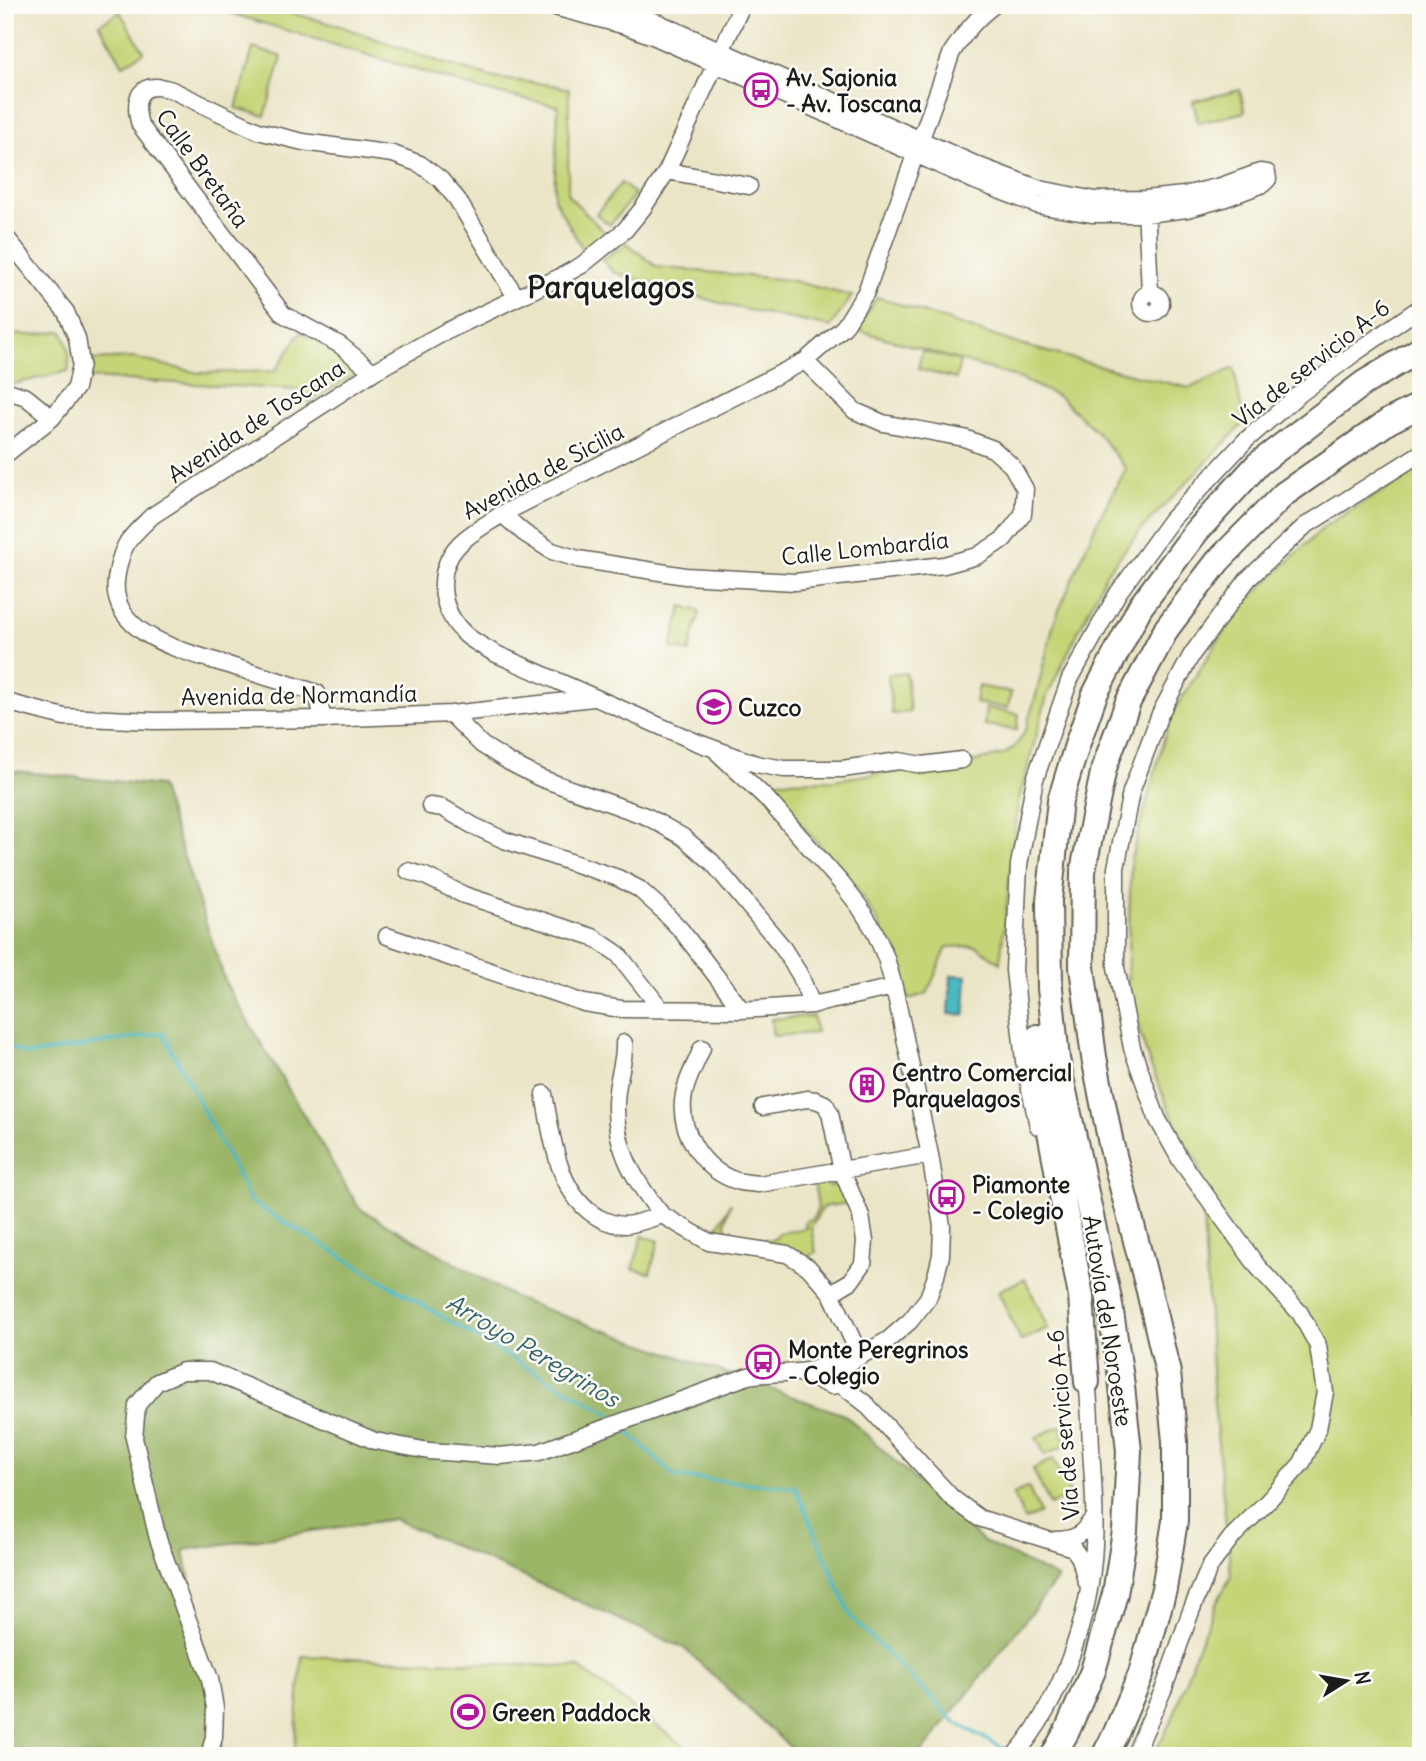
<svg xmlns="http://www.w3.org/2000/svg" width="1426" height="1761" viewBox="0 0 1426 1761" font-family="Delius,sans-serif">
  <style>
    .green { fill: #c5d477; stroke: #70784a; stroke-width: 2 }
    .forest { fill: #9cb668; stroke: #5c6942; stroke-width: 2 }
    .water { fill: #4bb9c2; stroke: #346a6f; stroke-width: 2 }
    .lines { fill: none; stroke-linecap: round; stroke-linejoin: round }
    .stream { stroke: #4bb9c2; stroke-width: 3.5 }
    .minor-casing { stroke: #646258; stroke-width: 19 }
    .highway-casing { stroke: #646258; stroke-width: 28 }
    .minor { stroke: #fff; stroke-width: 16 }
    .highway { stroke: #fff; stroke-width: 24 }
    .labels { text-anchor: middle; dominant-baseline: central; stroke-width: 5; stroke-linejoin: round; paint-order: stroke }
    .poi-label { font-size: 23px; font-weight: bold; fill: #1c1c1c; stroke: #fdfcf7; text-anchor: start }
    .street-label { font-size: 23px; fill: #1c1c1c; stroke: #fdfcf7 }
    .water-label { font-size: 24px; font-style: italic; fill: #316367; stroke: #fdfcf7 }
    .district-label { font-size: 30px; font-weight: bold; fill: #1c1c1c; stroke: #fdfcf7 }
  </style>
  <rect width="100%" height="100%" fill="#fdfcf7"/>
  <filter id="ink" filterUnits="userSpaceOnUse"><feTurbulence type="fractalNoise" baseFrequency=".0143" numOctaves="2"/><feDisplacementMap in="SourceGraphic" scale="14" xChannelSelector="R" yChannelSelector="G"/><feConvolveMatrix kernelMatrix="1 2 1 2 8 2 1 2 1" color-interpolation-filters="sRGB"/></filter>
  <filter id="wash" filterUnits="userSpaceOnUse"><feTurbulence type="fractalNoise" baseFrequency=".00686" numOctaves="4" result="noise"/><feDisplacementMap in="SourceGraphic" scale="28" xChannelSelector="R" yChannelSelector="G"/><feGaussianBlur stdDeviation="1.57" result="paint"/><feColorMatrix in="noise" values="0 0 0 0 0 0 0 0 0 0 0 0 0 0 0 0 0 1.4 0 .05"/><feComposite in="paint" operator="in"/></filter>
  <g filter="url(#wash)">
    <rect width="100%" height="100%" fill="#ebe5c7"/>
    <!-- green -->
    <path class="green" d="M204 5H262L343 27 446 64 494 78 552 85 569 89 568 195 608 236 585 253 554 199 558 106 482 90Z
      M120 12 144 52 123 65 99 24Z
      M253 48 282 57 265 116 236 108Z
      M1240 90 1245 112 1198 123 1193 101Z
      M621 183 635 194 610 225 596 214Z
      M627 243 657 267 789 280 852 296 830 327 734 307 613 272 602 260Z
      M877 297 1018 344 1134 375 1190 388 1234 368 1244 423 1140 531 1107 572 1047 696 1018 803 1000 963 976 946 947 947 927 994 908 999 898 968 877 920 854 885 767 785 772 781 834 780 915 768 962 765 1004 754 1013 748 1020 740 1026 728 1036 695 1054 622 1096 524 1126 469 1096 431 1058 396 1016 377 857 330Z
      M62 331C69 345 71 356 68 371L15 384 5 380V334L33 335Z
      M301 332 335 351 359 368 357 373 310 402 300 390 89 378 91 360 133 358 199 373 275 371Z
      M922 351 960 361 956 379 918 369Z
      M1421 468V1756H1153L1174 1715 1195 1653 1215 1606 1231 1576 1214 1403 1200 1165 1180 1135 1149 1062 1127 988 1131 859 1170 717 1237 611 1325 526Z
      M682 606 700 611 689 652 671 648Z
      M906 673 910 712 892 714 888 675Z
      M978 686 1011 692 1008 708 975 703Z
      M986 708 1019 714 1017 730 984 725Z
      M813 1016 816 1033 773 1036 771 1019Z
      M820 1180V1183L831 1186 832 1183C841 1189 844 1194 849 1203L823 1207 811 1227 816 1252 806 1258 709 1235 712 1229 718 1227 731 1203C729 1209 724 1220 726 1226 728 1237 765 1241 775 1239L779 1233 806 1228 805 1222 813 1218 818 1208 814 1181Z
      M642 1236 659 1241 650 1273 633 1269Z
      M1025 1279 1048 1328 1021 1341 998 1291Z
      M1060 1426 1068 1444 1045 1455 1036 1437Z
      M1053 1459 1071 1495 1050 1505 1033 1469Z
      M1028 1487 1040 1513 1025 1520 1013 1494Z
      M302 1656 578 1667 697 1756H294Z"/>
    <!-- forest -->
    <path class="forest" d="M5 770 160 786 227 986 359 1208 519 1300 845 1415 982 1541 1058 1578 919 1756H799L684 1648 394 1519 184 1550 223 1756H5Z"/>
    <!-- water -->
    <path class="water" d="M951 975 967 976 965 1015 949 1014Z"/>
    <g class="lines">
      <!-- stream -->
      <path class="stream" d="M5 1045 28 1055 163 1033 251 1202 511 1358 610 1414 614 1418
        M622 1426 675 1477 795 1487 851 1617 956 1723 1012 1753"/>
    </g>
  </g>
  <g filter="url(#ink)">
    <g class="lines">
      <defs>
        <path id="minor" d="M547 5 626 26 653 36 975 181 1037 205 1093 214H1146L1187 209 1223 199 1263 184 1268 179 1267 173 1260 172 1221 186 1184 195 1145 199 1095 200 1040 189 979 166 659 23 628 11 606 5
          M667 171 749 186
          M1146 205 1150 293
          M5 236 66 312 77 338 81 364 76 388 52 418 5 455
          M1141 303a10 10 0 1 1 20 0a10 10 0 1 1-20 0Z
          M373 372 340 345 283 314 140 125C132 97 140 80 172 90L258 131 303 142 393 154 420 164 440 179 457 199 516 297
          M5 390 26 397 52 418
          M502 514 524 533 552 551 578 559 685 576 795 582 944 565 977 556 1004 539 1023 514 1025 489 1012 466 993 449 964 438 883 423 855 411 805 361
          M5 701 10 703 64 717 154 721 323 719 451 714 593 698
          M451 714 482 745 509 762 540 778 648 817 683 837 712 862 781 945 800 975 812 1005
          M323 719 317 693C287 683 256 674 225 664 185 651 110 636 116 580 118 566 121 551 129 540 136 531 144 524 152 516L373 372 443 333 558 278 582 265 625 230 643 208 667 171 742 5
          M718 753 766 798 841 883 859 906 874 930 886 958 894 987 930 1155 942 1226 941 1255 936 1276 928 1298 910 1321 888 1340 840 1368
          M962 760 922 765 899 761 842 769H784L756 764 696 742 494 653C485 647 474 642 466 635 437 609 434 564 465 539 477 529 490 522 502 514L805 361 844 327 866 292 952 52C964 34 976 18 994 5
          M430 806 443 808 472 825 504 840 618 878 639 889 659 907 681 930 742 1010
          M408 871 425 876 464 895 593 937 618 954 661 1009
          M387 936 584 1003 621 1009 742 1010 812 1005 894 987
          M624 1043C625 1059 619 1074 617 1091 611 1141 631 1177 662 1215
          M702 1048C696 1064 687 1078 684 1094 677 1130 702 1170 737 1181 744 1183 752 1183 759 1184L930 1155
          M544 1094C552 1136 557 1195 599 1218 607 1222 616 1225 625 1225 637 1224 650 1219 662 1215L709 1242 787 1254 808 1267 831 1293 860 1356
          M763 1107 807 1099 816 1100 825 1104 830 1113 842 1171 861 1216 865 1241 863 1264 851 1281 831 1293
          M1038 1126 1024 1061 1014 970 1019 865 1035 779 1070 679 1118 593 1171 520 1245 441 1297 396 1352 355 1421 307
          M799 1373 832 1386 839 1383 842 1377
          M839 1383 866 1404 952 1498 979 1518 1073 1548 1080 1558 1086 1581
          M1055 1540C1078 1539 1081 1535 1094 1517
          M209 1756 214 1737 215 1708 210 1679 158 1539 134 1438 137 1405 157 1382 183 1371H210L375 1441 429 1451 500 1456 539 1452 748 1376C775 1371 805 1376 830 1364L835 1365 840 1368
          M1014 1756C1061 1703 1091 1615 1094 1545 1096 1513 1093 1481 1091 1449 1090 1424 1090 1399 1086 1374
          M1134 1756 1164 1688 1191 1611 1210 1566 1231 1538 1267 1502 1302 1463 1318 1429 1325 1392 1318 1346 1300 1313 1258 1267 1181 1161 1157 1118 1132 1048 1116 967V868L1131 792 1160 714 1192 654 1248 579 1305 526 1421 453"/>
        <path id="highway" d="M1038 1037 1047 1116 1081 1296 1087 1382
          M1053 1756 1067 1731 1093 1671 1115 1594 1125 1531 1129 1451 1121 1378 1109 1299 1057 1059 1050 988 1049 900 1060 801 1078 742 1095 694 1140 607 1196 532 1258 464 1364 383 1421 349
          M1104 1756 1115 1735 1141 1674 1164 1589 1175 1521V1441L1168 1373 1149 1291 1111 1144 1094 1057 1082 967 1083 871 1104 768 1128 702 1167 628 1218 561 1284 494 1389 421 1421 405"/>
      </defs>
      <!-- minor casing -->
      <use href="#minor" class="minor-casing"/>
      <!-- highway casing -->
      <use href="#highway" class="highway-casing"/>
      <!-- minor -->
      <use href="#minor" class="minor"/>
      <!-- highway -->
      <use href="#highway" class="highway"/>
    </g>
  </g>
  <!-- icons -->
  <defs>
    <symbol id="bus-ring" viewBox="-11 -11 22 22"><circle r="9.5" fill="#fdfcf7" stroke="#b5179e" stroke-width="1.5"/><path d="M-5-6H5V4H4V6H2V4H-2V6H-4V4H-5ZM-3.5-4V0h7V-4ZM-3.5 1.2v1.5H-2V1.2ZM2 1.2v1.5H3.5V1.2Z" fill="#b5179e"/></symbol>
    <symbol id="school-ring" viewBox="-11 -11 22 22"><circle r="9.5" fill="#fdfcf7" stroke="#b5179e" stroke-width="1.5"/><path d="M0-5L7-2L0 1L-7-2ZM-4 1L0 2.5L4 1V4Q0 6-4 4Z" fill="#b5179e"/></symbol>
    <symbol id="building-ring" viewBox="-11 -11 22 22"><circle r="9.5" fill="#fdfcf7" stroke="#b5179e" stroke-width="1.5"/><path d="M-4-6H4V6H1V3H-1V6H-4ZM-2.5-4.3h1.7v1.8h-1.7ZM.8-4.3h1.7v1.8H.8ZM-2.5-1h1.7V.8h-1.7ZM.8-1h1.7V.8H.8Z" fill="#b5179e"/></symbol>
    <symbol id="stadium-ring" viewBox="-11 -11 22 22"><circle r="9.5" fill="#fdfcf7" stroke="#b5179e" stroke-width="1.5"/><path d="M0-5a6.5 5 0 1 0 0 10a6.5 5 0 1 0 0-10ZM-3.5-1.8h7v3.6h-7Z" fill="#b5179e"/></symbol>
  </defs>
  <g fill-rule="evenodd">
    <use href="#bus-ring" x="742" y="71" width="38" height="38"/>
    <use href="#school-ring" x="695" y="688" width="38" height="38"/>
    <use href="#building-ring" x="848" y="1066" width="38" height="38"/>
    <use href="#bus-ring" x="928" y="1178" width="38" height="38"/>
    <use href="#bus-ring" x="744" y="1343" width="38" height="38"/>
    <use href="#stadium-ring" x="449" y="1693" width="38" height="38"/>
  </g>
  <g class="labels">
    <!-- poi labels -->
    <g class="poi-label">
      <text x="786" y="77">Av. Sajonia<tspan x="786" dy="26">- Av. Toscana</tspan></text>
      <text x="738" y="707">Cuzco</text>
      <text x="892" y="1072">Centro Comercial<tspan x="892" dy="26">Parquelagos</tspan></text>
      <text x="972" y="1184">Piamonte<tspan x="972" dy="26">- Colegio</tspan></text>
      <text x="788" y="1349">Monte Peregrinos<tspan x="788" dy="26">- Colegio</tspan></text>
      <text x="492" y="1712">Green Paddock</text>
    </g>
    <!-- street labels -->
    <g class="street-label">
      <text transform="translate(203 168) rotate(54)">Calle Bretaña</text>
      <text transform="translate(1311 363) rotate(-38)">Vía de servicio A-6</text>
      <text transform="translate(256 421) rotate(-33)">Avenida de Toscana</text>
      <text transform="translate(543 471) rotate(-28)">Avenida de Sicilia</text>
      <text transform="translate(865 548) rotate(-6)">Calle Lombardía</text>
      <text transform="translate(299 695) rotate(-1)">Avenida de Normandía</text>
      <text transform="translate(1108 1321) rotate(81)">Autovía del Noroeste</text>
      <text transform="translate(1063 1425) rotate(-95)">Vía de servicio A-6</text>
    </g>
    <!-- water labels -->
    <g class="water-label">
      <text transform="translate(533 1350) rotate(31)">Arroyo Peregrinos</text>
    </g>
    <!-- district labels -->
    <g class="district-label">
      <text x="611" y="287">Parquelagos</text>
    </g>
  </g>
  <!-- margin -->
  <rect width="1426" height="1761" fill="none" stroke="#fdfcf7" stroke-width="28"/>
  <!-- north arrow -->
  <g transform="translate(1346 1681) rotate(79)" stroke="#fdfcf7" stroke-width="5" paint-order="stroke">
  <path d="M0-5L12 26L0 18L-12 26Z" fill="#1c1c1c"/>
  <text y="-10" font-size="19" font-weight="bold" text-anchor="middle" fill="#1c1c1c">N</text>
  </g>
</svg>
